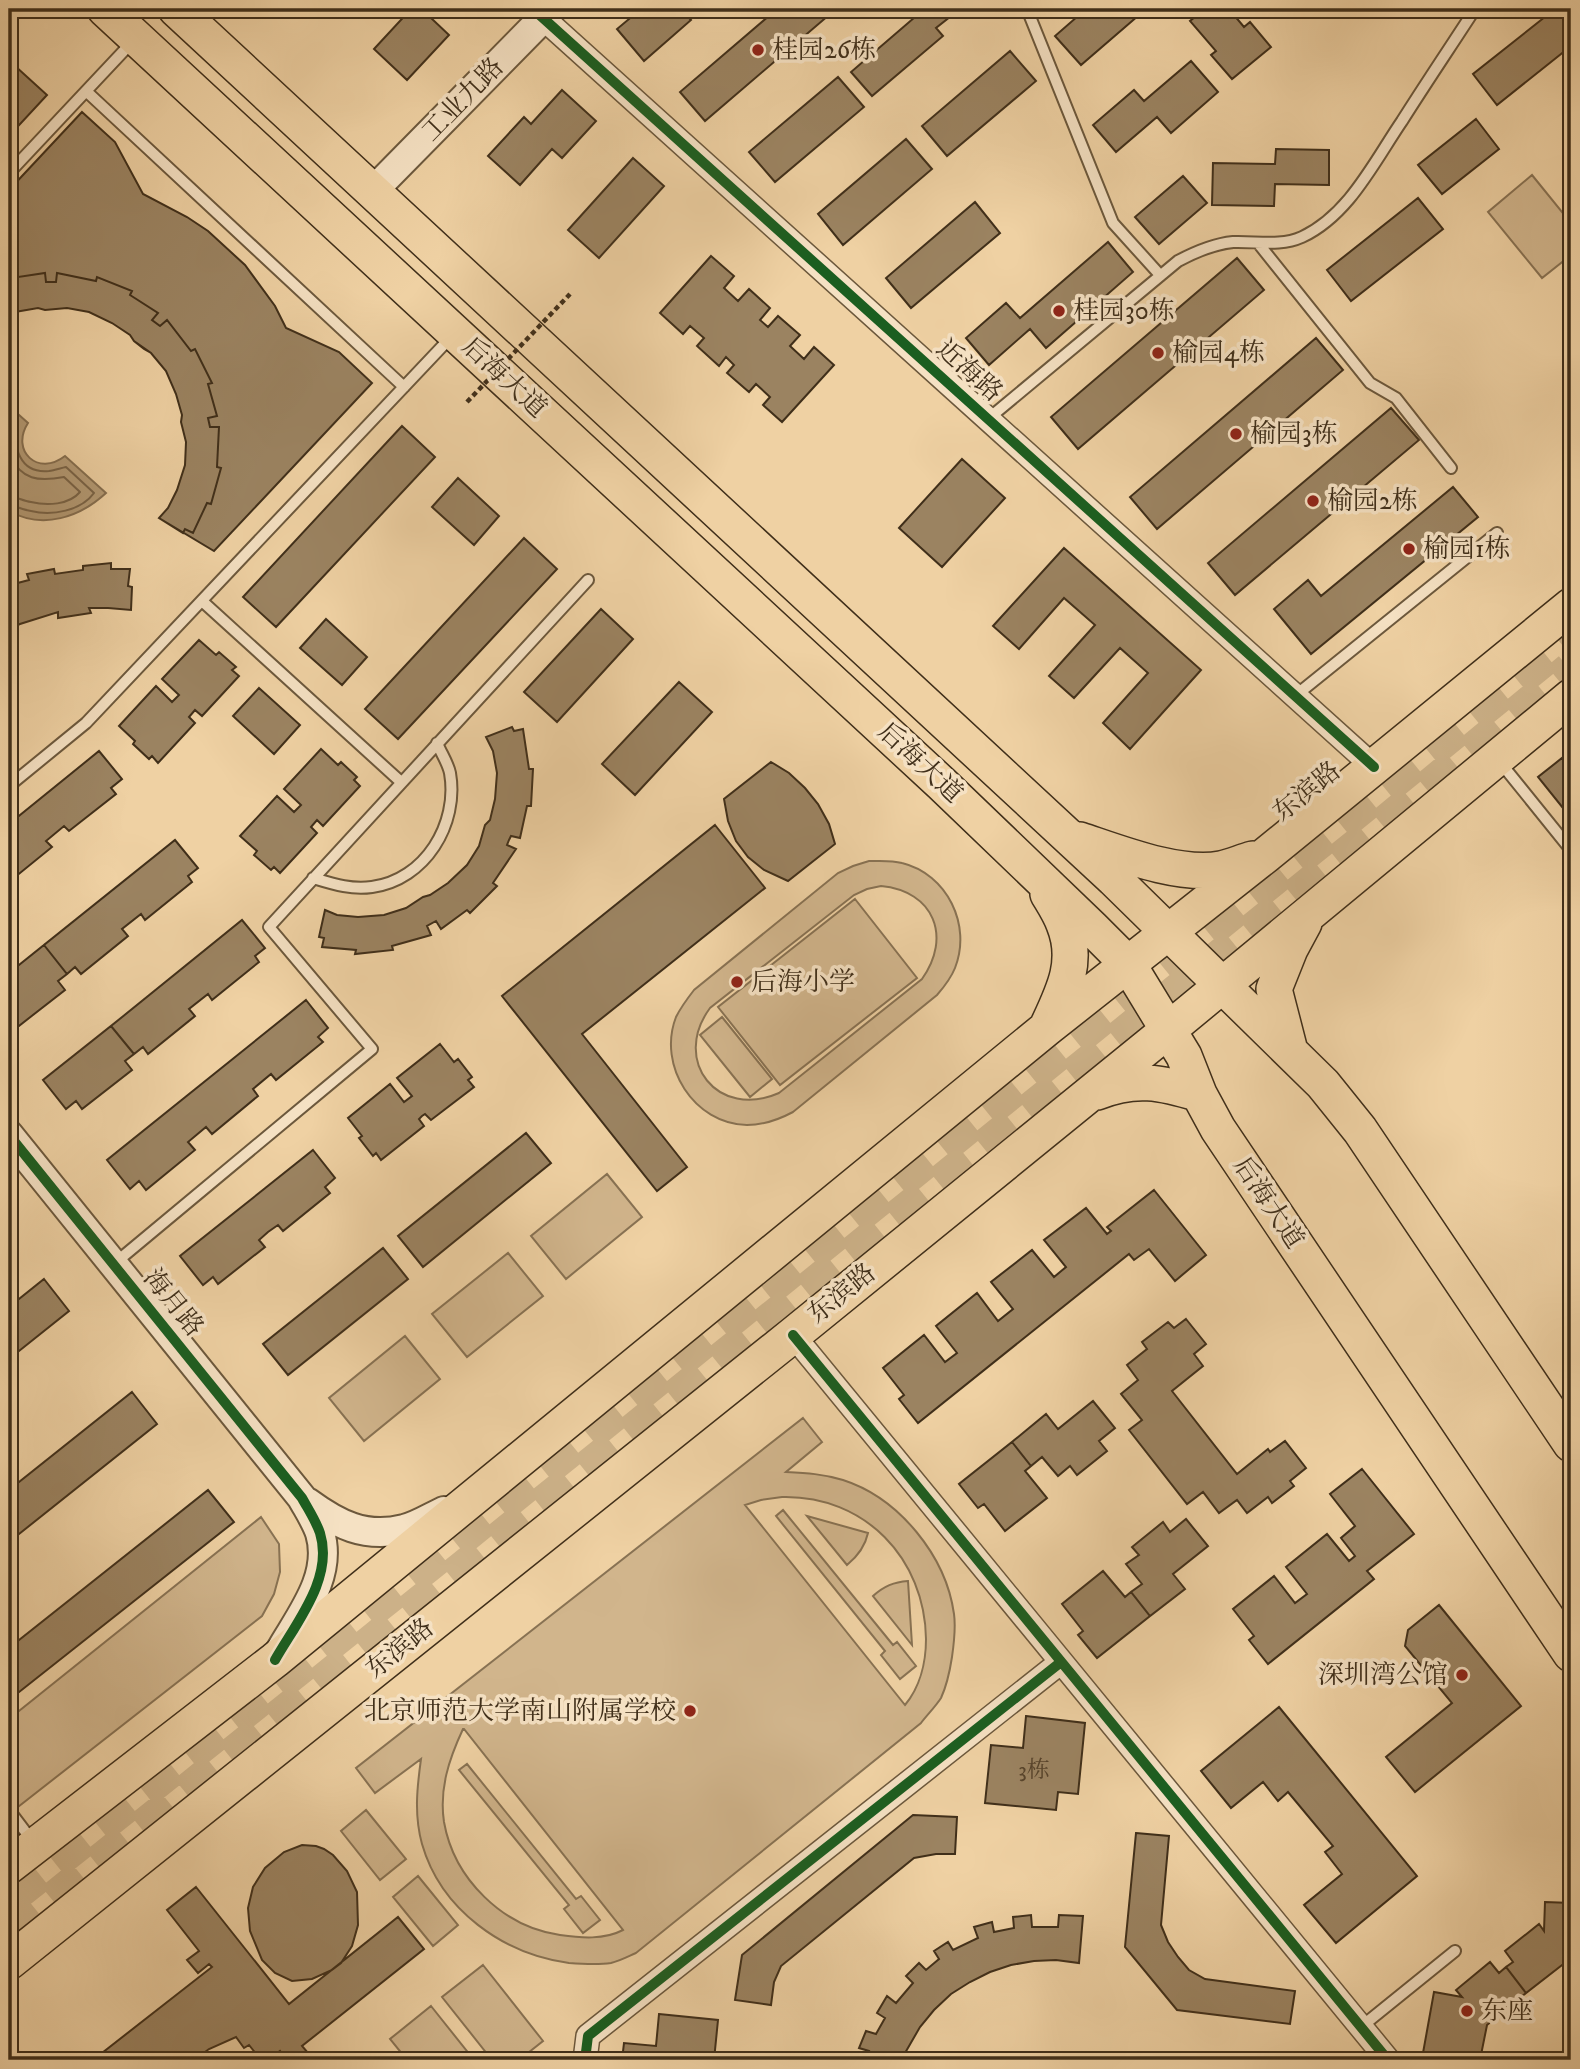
<svg xmlns="http://www.w3.org/2000/svg" width="1580" height="2069" viewBox="0 0 1580 2069" font-family="'IM FELL DW Pica','Noto Serif SC',serif">
  <style>
    .green { fill: #d1b58c; stroke: #887253; stroke-width: 2; fill-rule: evenodd }
    .water { fill: #b49a74; stroke: #866f50; stroke-width: 2 }
    .lines { fill: none; stroke-linecap: round; stroke-linejoin: round }
    .shore { stroke: #7a6447; stroke-width: 2 }
    .building { fill: #9b8361; stroke: #402f1a; stroke-width: 2 }
    .motorway-tunnel { stroke: #ccb188; stroke-width: 38; stroke-dasharray: 38 19; stroke-linecap: butt }
    .service-casing { stroke: #6c583c; stroke-width: 14 }
    .minor-casing { stroke: #6c583c; stroke-width: 26 }
    .tertiary-casing { stroke: #6c583c; stroke-width: 32 }
    .primary-casing { stroke: #402f1a; stroke-width: 38 }
    .service { stroke: #f5e1c3; stroke-width: 10 }
    .minor { stroke: #f5e1c3; stroke-width: 23 }
    .tertiary { stroke: #f5e1c3; stroke-width: 28 }
    .primary { stroke: #efd1a3; stroke-width: 35 }
    .path-bridge { stroke: #402f1a; stroke-width: 4.5; stroke-dasharray: 5 3.5; stroke-linecap: butt }
    .cycleway-casing { stroke: #f5e1c3; stroke-width: 15 }
    .cycleway { stroke: #1b5e20; stroke-width: 10 }
    .poi-dot { fill: #8f2418; stroke: #f5e1c3; stroke-width: 2.5 }
    .labels { text-anchor: middle; dominant-baseline: central; stroke-width: 7; stroke-linejoin: round; paint-order: stroke }
    .number-label { font-size: 23px; fill: #57442c }
    .poi-label { font-size: 26px; fill: #402f1a; stroke: #f5e1c3; text-anchor: start }
    .street-label { font-size: 26px; fill: #402f1a; stroke: #f5e1c3 }
  </style>
  <rect width="100%" height="100%" fill="#efd1a3"/>
  <filter id="stains"><feTurbulence type="fractalNoise" baseFrequency=".00286" numOctaves="4"/><feColorMatrix values="0 0 0 0 .2 0 0 0 0 .09 0 0 0 0 .02 0 0 0 .5 -.17"/></filter>
  <radialGradient id="worn" r=".72"><stop offset=".6" stop-color="#630" stop-opacity="0"/><stop offset="1" stop-color="#630" stop-opacity=".3"/></radialGradient>
  <!-- green -->
  <path class="green" d="M1532 175 1571 223V255L1542 278 1488 212Z
    M869 861C880 861 891 860 902 863 947 874 972 925 955 968 951 978 944 987 937 995L793 1112C778 1120 764 1125 747 1125 694 1124 657 1066 676 1017 681 1007 687 999 694 990L838 873 853 866ZM881 886C934 891 952 937 922 979L779 1093C718 1120 671 1061 710 1008L854 895 867 889Z
    M855 899 917 978 780 1085 718 1007Z
    M722 1017 772 1079 750 1097 700 1035Z
    M607 1174 642 1217 566 1279 531 1236Z
    M508 1253 543 1296 467 1357 432 1314Z
    M405 1336 440 1379 364 1441 329 1398Z
    M803 1418 822 1442 786 1472C806 1473 824 1474 843 1480 899 1498 946 1556 954 1614 956 1628 954 1643 952 1657 950 1670 947 1685 941 1698 936 1706 927 1715 921 1723L636 1953C629 1956 620 1961 611 1963 598 1965 582 1964 569 1963 503 1954 441 1910 422 1844 414 1815 417 1788 421 1759L375 1793 356 1768ZM782 1497C865 1495 925 1559 926 1639 926 1662 920 1687 905 1705L745 1505 761 1500ZM463 1729H464L623 1930C604 1940 581 1938 560 1935 503 1927 454 1879 444 1822 439 1789 449 1759 463 1729Z
    M783 1510 893 1645 897 1642 916 1666 900 1679 881 1655 885 1651 776 1516Z
    M807 1516 868 1533C865 1547 858 1556 847 1565Z
    M261 1517 279 1544 280 1572 274 1594 262 1616 9 1814V1719Z
    M908 1581 912 1645 873 1596C884 1586 894 1582 908 1581Z
    M467 1764 576 1899 581 1896 600 1920 583 1933 564 1909 569 1905 459 1770Z
    M366 1810 406 1859 380 1880 341 1831Z
    M418 1876 458 1925 433 1946 393 1897Z
    M483 1965 543 2041 519 2060H492L442 1997Z
    M431 2006 474 2060H407L390 2039Z"/>
  <!-- water -->
  <path class="water" d="M9 406 28 423C10 451 38 477 65 456L106 493C80 517 43 530 9 511Z"/>
  <g class="lines">
    <!-- shore -->
    <path class="shore" d="M9 415 18 424C12 447 20 474 49 471 55 470 61 468 66 467L94 493C81 511 52 516 31 511 23 510 16 506 9 505
      M9 455C22 480 38 482 64 477L80 492C69 505 47 506 31 502 23 501 17 497 9 496"/>
  </g>
  <!-- building -->
  <path class="building" d="M411 9H440L431 18 449 35 407 80 374 49Z
    M641 9H681L691 20 644 61 617 29Z
    M777 9H836L705 121 680 92Z
    M921 9H960L936 28 943 36 872 96 851 72 922 11Z
    M1086 9H1146L1081 65 1055 36Z
    M1205 9H1229L1244 27 1250 22 1271 47 1232 79 1211 55 1216 51 1190 21Z
    M1555 9H1569L1571 12V46L1497 105 1473 74Z
    M1010 51 1036 81 947 156 922 126Z
    M1191 61 1218 92 1171 133 1157 117 1116 152 1093 125 1134 90 1144 101Z
    M14 65 47 95 9 136V71Z
    M838 77 864 107 775 182 749 152Z
    M562 90 596 121 562 158 552 149 520 185 488 156 524 117 531 124Z
    M82 112 115 142 143 194 187 217 208 231 245 265 275 306 286 328 339 352 372 383 214 551 159 518 168 508 177 490 185 465 186 442 181 422 182 415 176 394 166 371 151 353 144 349 134 341 130 335 112 323 89 312 67 308 45 310 38 308 9 313V190Z
    M1476 119 1499 149 1442 194 1418 165Z
    M906 139 932 169 843 245 818 214Z
    M1276 149 1329 150V185L1275 184 1274 206 1212 205 1213 163 1275 164Z
    M633 158 664 186 599 258 568 230Z
    M1183 176 1207 203 1159 244 1135 217Z
    M1418 198 1443 229 1351 301 1327 270Z
    M975 202 1000 233 911 308 886 278Z
    M1108 242 1133 272 1046 348 1030 329 989 365 966 338 1006 303 1020 318Z
    M711 256 734 276 724 288 738 301 749 289 770 308 760 320 768 327 778 316 800 335 790 346 804 359 814 347 834 365 782 422 763 405 770 397 756 384 749 392 727 373 734 365 726 357 719 366 697 346 704 338 690 326 683 334 660 313Z
    M1237 258 1264 290 1078 449 1051 417Z
    M45 273 46 282H56L57 273 96 281 97 277 132 291 130 295 158 313 152 320 160 326 167 320 191 351 195 349 212 383 208 384 217 416 208 418 210 427H219L217 467 221 468 211 504 207 503 193 533 185 529 183 533 159 518 168 508 177 490 185 465 186 442 181 422 182 415 176 394 166 371 151 353 134 341 130 335 112 323 89 312 67 308 45 310 38 308 9 313V275L11 274 12 278Z
    M1316 338 1343 370 1157 529 1130 497Z
    M1391 408 1419 440 1235 595 1208 563Z
    M402 426 435 457 276 627 243 597Z
    M962 459 1005 498 942 567 899 528Z
    M458 478 499 516 474 545 432 507Z
    M1453 487 1478 517 1311 654 1274 609 1308 580 1321 596Z
    M524 538 557 569 398 739 365 709Z
    M1064 548 1201 670 1130 749 1103 723 1148 673 1120 648 1074 698 1049 676 1095 625 1064 598 1019 649 993 626Z
    M111 563V569H130L128 586 132 587 131 610 108 608H89L91 613 58 618V612L20 624 9 631V603L15 601 10 585 29 580 27 574 54 569 55 574 83 570V566Z
    M601 609 633 639 557 722 524 692Z
    M326 619 367 657 342 685 300 648Z
    M199 640 216 655 219 652 236 667 232 670 239 676 202 716 195 710 189 717 195 723 158 763 152 756 149 759 133 744 135 741 119 726 156 686 172 702 179 695 162 679Z
    M679 682 712 712 635 795 602 764Z
    M259 688 300 725 274 754 233 716Z
    M512 727 514 731 523 729 529 769H533L531 806H527L520 838 511 836 509 840 507 845 516 849 493 883 497 886 470 913 467 910 441 929 436 921 427 926 431 935 392 946 393 950 355 954 356 950 322 947 324 938 319 937 325 910 337 915 358 917 384 915 406 908 423 897 430 895 448 883 467 865 479 846 485 825 490 820 495 799 497 773 493 751 486 737Z
    M321 749 338 765 341 762 357 777 354 780 360 786 323 826 317 820 311 827 317 833 280 873 274 867 271 870 254 855 257 851 240 836 277 796 294 812 301 805 284 789Z
    M99 751 122 779 111 788 116 794 69 831 64 826 46 841 52 847 9 882V824Z
    M1562 758 1571 769V810L1567 813 1538 777Z
    M771 762 789 773 805 788 818 804 829 824 835 844 788 881 764 870 748 857 736 841 728 821 724 799Z
    M715 825 765 888 582 1034 687 1167 657 1191 502 996Z
    M175 840 198 868 188 876 192 882 145 920 141 914 122 929 128 936 81 974 75 967 67 974 44 945Z
    M242 920 265 948 255 956 259 962 212 1000 208 994 189 1009 195 1016 148 1054 143 1047 134 1054 111 1026Z
    M44 945 67 974 58 981 65 990 15 1029 9 1021V973Z
    M306 1000 328 1028 318 1037 323 1042 276 1080 271 1074 253 1089 258 1096 212 1134 206 1127 188 1142 195 1150 146 1190 139 1181 130 1189 107 1160Z
    M111 1026 134 1054 125 1061 132 1070 82 1109 76 1101 66 1109 43 1080Z
    M440 1044 454 1062 458 1059 472 1077 468 1080 474 1087 431 1120 425 1114 422 1116 419 1119 424 1126 381 1160 376 1153 373 1156 359 1138 362 1136 348 1118 390 1084 404 1102 412 1096 397 1078Z
    M526 1133 551 1163 423 1267 398 1236Z
    M313 1150 335 1178 325 1187 330 1193 283 1231 278 1225 268 1232 259 1240 265 1247 218 1284 213 1277 203 1285 180 1256Z
    M1154 1190 1206 1255 1175 1281 1149 1249 1134 1260 1129 1254 918 1423 899 1399 904 1395 883 1368 924 1335 945 1362 957 1353 936 1326 977 1293 998 1321 1013 1309 991 1282 1032 1250 1054 1277 1066 1267 1044 1240 1086 1208 1107 1234 1111 1231 1107 1227Z
    M383 1248 408 1279 288 1375 263 1344Z
    M44 1279 69 1311 9 1359V1307Z
    M1186 1319 1206 1344 1194 1354 1203 1366 1172 1391 1237 1474 1268 1449 1270 1452 1285 1441 1306 1468 1290 1481 1294 1486 1272 1503 1268 1497 1247 1513 1237 1500 1219 1513 1203 1492 1187 1504 1129 1430 1142 1420 1121 1394 1138 1380 1127 1365 1147 1349 1142 1342 1168 1322 1174 1328Z
    M132 1392 157 1424 9 1542V1490Z
    M1093 1401 1115 1428 1099 1441 1107 1451 1077 1475 1070 1466 1058 1476 1042 1457 1031 1466 1012 1442 1046 1414 1058 1429Z
    M1012 1442 1031 1466 1025 1471 1047 1498 1005 1531 984 1504 978 1508 959 1484Z
    M1362 1469 1414 1534 1367 1571 1374 1579 1268 1664 1249 1640 1254 1636 1233 1609 1274 1576 1295 1603 1307 1594 1286 1567 1327 1534 1349 1561 1355 1556 1341 1538 1355 1526 1330 1494Z
    M208 1490 234 1522 9 1700V1648Z
    M1186 1519 1208 1546 1173 1574 1185 1589 1150 1616 1131 1592 1142 1584 1126 1564 1139 1555 1132 1547 1163 1522 1170 1532Z
    M1103 1571 1125 1597 1131 1592 1150 1616 1097 1658 1078 1635 1083 1631 1062 1604Z
    M1439 1605 1521 1706 1415 1792 1386 1757 1452 1703 1405 1646 1408 1630Z
    M1279 1707 1417 1876 1336 1943 1304 1905 1342 1874 1325 1852 1333 1846 1288 1792 1278 1801 1263 1782 1231 1808 1201 1771Z
    M1026 1716 1085 1723 1078 1794 1058 1792 1056 1810 985 1803 991 1745 1023 1748Z
    M913 1815 957 1817 955 1854H936L914 1858 781 1966 774 1982 771 2005 735 2000 742 1955Z
    M1136 1833 1169 1836 1161 1925 1168 1942 1178 1957 1189 1970 1205 1979 1295 1991 1290 2024 1177 2010 1125 1947Z
    M302 1845 316 1846 324 1849 333 1855 347 1871 357 1892 358 1925 352 1946 341 1963 332 1970 312 1979 292 1981 275 1973 262 1960 250 1931 248 1908 253 1887 265 1868 284 1852Z
    M196 1887 289 2004 398 1917 424 1949 302 2046 314 2060H287L280 2051 268 2060H261L249 2045 244 2048 236 2037 209 2049 194 2060H93L212 1967 209 1964 198 1973 187 1960 199 1951 167 1910Z
    M1545 1902 1571 1903V1962H1566L1526 1993 1506 1967 1513 1962 1505 1951 1539 1924 1544 1931Z
    M1031 1915 1032 1927H1058L1059 1915 1083 1916 1079 1963 1056 1960 1034 1961 1011 1965 990 1972 970 1982 951 1994 934 2010 920 2027 901 2060H866L869 2051 859 2048 866 2031 876 2034 885 2018 877 2013 887 1996 896 2003 913 1983 906 1976 919 1963 926 1970 939 1959 934 1951 948 1942 953 1950 978 1938 974 1927 992 1922 994 1932 1014 1928 1013 1917Z
    M1490 1962 1499 1973 1506 1967 1526 1993 1487 2025 1480 2060H1448L1449 2058 1423 2053 1434 1992 1462 1997 1456 1990Z
    M659 2014 718 2020 714 2060H622L624 2043 656 2046Z"/>
  <g class="lines">
    <!-- motorway-tunnel -->
    <path class="motorway-tunnel" d="M9 1897 428 1563 1571 635
      M9 1937 1378 831 1571 671"/>
    <defs>
      <path id="service" d="M1027 9 1113 223 1160 275
        M86 91 404 387
        M9 173 134 40
        M1258 243 1370 383 1396 398 1451 468
        M988 419 1178 261C1195 252 1213 244 1233 242 1256 241 1280 247 1302 237 1349 215 1374 162 1402 121 1426 83 1451 46 1475 9
        M202 601 401 782
        M1295 696 1497 533
        M1500 762 1571 850
        M9 786 86 723 453 335
        M313 878C333 884 351 890 372 887 425 880 459 824 450 773 448 763 441 753 437 743
        M115 1263 372 1049 269 927 588 580
        M9 1810 34 1843
        M1361 2027 1455 1951"/>
      <path id="minor" d="M533 9 1374 767
        M793 1335 1388 2060
        M585 2060 588 2036 1061 1662"/>
      <path id="tertiary" d="M373 191 552 9
        M9 1135 302 1498C308 1509 316 1521 320 1533 333 1576 300 1616 280 1651
        M307 1502C337 1524 365 1539 404 1529 417 1526 431 1517 444 1511"/>
      <path id="primary" d="M105 9 942 784 1092 928 1128 964 1184 1056 1199 1094 1218 1129 1571 1654
        M176 9 1114 879 1323 1084 1360 1130 1571 1444
        M1080 840C1119 853 1180 877 1221 869 1231 867 1242 862 1253 859
        M1048 1025C1064 991 1079 961 1064 924 1060 913 1054 904 1048 894
        M1290 1051 1274 989 1290 949 1304 923
        M1097 1092C1135 1077 1161 1082 1199 1094
        M9 1866 275 1660 1047 1028 1266 855 1571 606
        M9 1962 793 1335 1156 1040 1571 697"/>
    </defs>
    <!-- service casing -->
    <use href="#service" class="service-casing"/>
    <!-- minor casing -->
    <use href="#minor" class="minor-casing"/>
    <!-- tertiary casing -->
    <use href="#tertiary" class="tertiary-casing"/>
    <!-- primary casing -->
    <use href="#primary" class="primary-casing"/>
    <!-- service -->
    <use href="#service" class="service"/>
    <!-- minor -->
    <use href="#minor" class="minor"/>
    <!-- tertiary -->
    <use href="#tertiary" class="tertiary"/>
    <!-- primary -->
    <use href="#primary" class="primary"/>
    <!-- path-bridge -->
    <path class="path-bridge" d="M467 402 570 294"/>
    <defs>
      <path id="cycleway" d="M533 9 1374 767
        M9 1135 302 1498C308 1509 316 1521 320 1533 334 1578 296 1623 275 1660
        M793 1335 1388 2060
        M585 2060 588 2036 1061 1662"/>
    </defs>
    <!-- cycleway casing -->
    <use href="#cycleway" class="cycleway-casing"/>
    <!-- cycleway -->
    <use href="#cycleway" class="cycleway"/>
  </g>
  <!-- markers -->
  <g class="poi-dot">
    <circle cx="758" cy="50" r="7"/>
    <circle cx="1059" cy="311" r="7"/>
    <circle cx="1158" cy="353" r="7"/>
    <circle cx="1236" cy="434" r="7"/>
    <circle cx="1313" cy="501" r="7"/>
    <circle cx="1409" cy="549" r="7"/>
    <circle cx="737" cy="982" r="7"/>
    <circle cx="1462" cy="1675" r="7"/>
    <circle cx="690" cy="1711" r="7"/>
    <circle cx="1467" cy="2011" r="7"/>
  </g>
  <g class="labels">
    <!-- number labels -->
    <g class="number-label">
      <text x="1034" y="1770">3栋</text>
    </g>
    <!-- poi labels -->
    <g class="poi-label">
      <text x="772" y="50">桂园26栋</text>
      <text x="1073" y="311">桂园30栋</text>
      <text x="1172" y="353">榆园4栋</text>
      <text x="1250" y="434">榆园3栋</text>
      <text x="1327" y="501">榆园2栋</text>
      <text x="1423" y="549">榆园1栋</text>
      <text x="751" y="982">后海小学</text>
      <text x="1448" y="1675" text-anchor="end">深圳湾公馆</text>
      <text x="676" y="1711" text-anchor="end">北京师范大学南山附属学校</text>
      <text x="1481" y="2011">东座</text>
    </g>
    <!-- street labels -->
    <g class="street-label">
      <text transform="translate(463 100) rotate(-46)">工业九路</text>
      <text transform="translate(969 371) rotate(42)">近海路</text>
      <text transform="translate(504 378) rotate(43)">后海大道</text>
      <text transform="translate(920 763) rotate(43)">后海大道</text>
      <text transform="translate(1307 792) rotate(-39)">东滨路</text>
      <text transform="translate(1268 1203) rotate(56)">后海大道</text>
      <text transform="translate(842 1294) rotate(-39)">东滨路</text>
      <text transform="translate(173 1303) rotate(51)">海月路</text>
      <text transform="translate(400 1649) rotate(-39)">东滨路</text>
    </g>
  </g>
  <!-- margin -->
  <rect width="1580" height="2069" fill="none" stroke="#efd1a3" stroke-width="35"/>
  <rect x="10" y="10" width="1559" height="2048" fill="none" stroke="#402f1a" stroke-width="3.5"/>
  <rect x="18" y="18" width="1545" height="2034" fill="none" stroke="#402f1a" stroke-width="2"/>
  <rect width="100%" height="100%" filter="url(#stains)"/>
  <rect width="100%" height="100%" fill="url(#worn)"/>
</svg>
